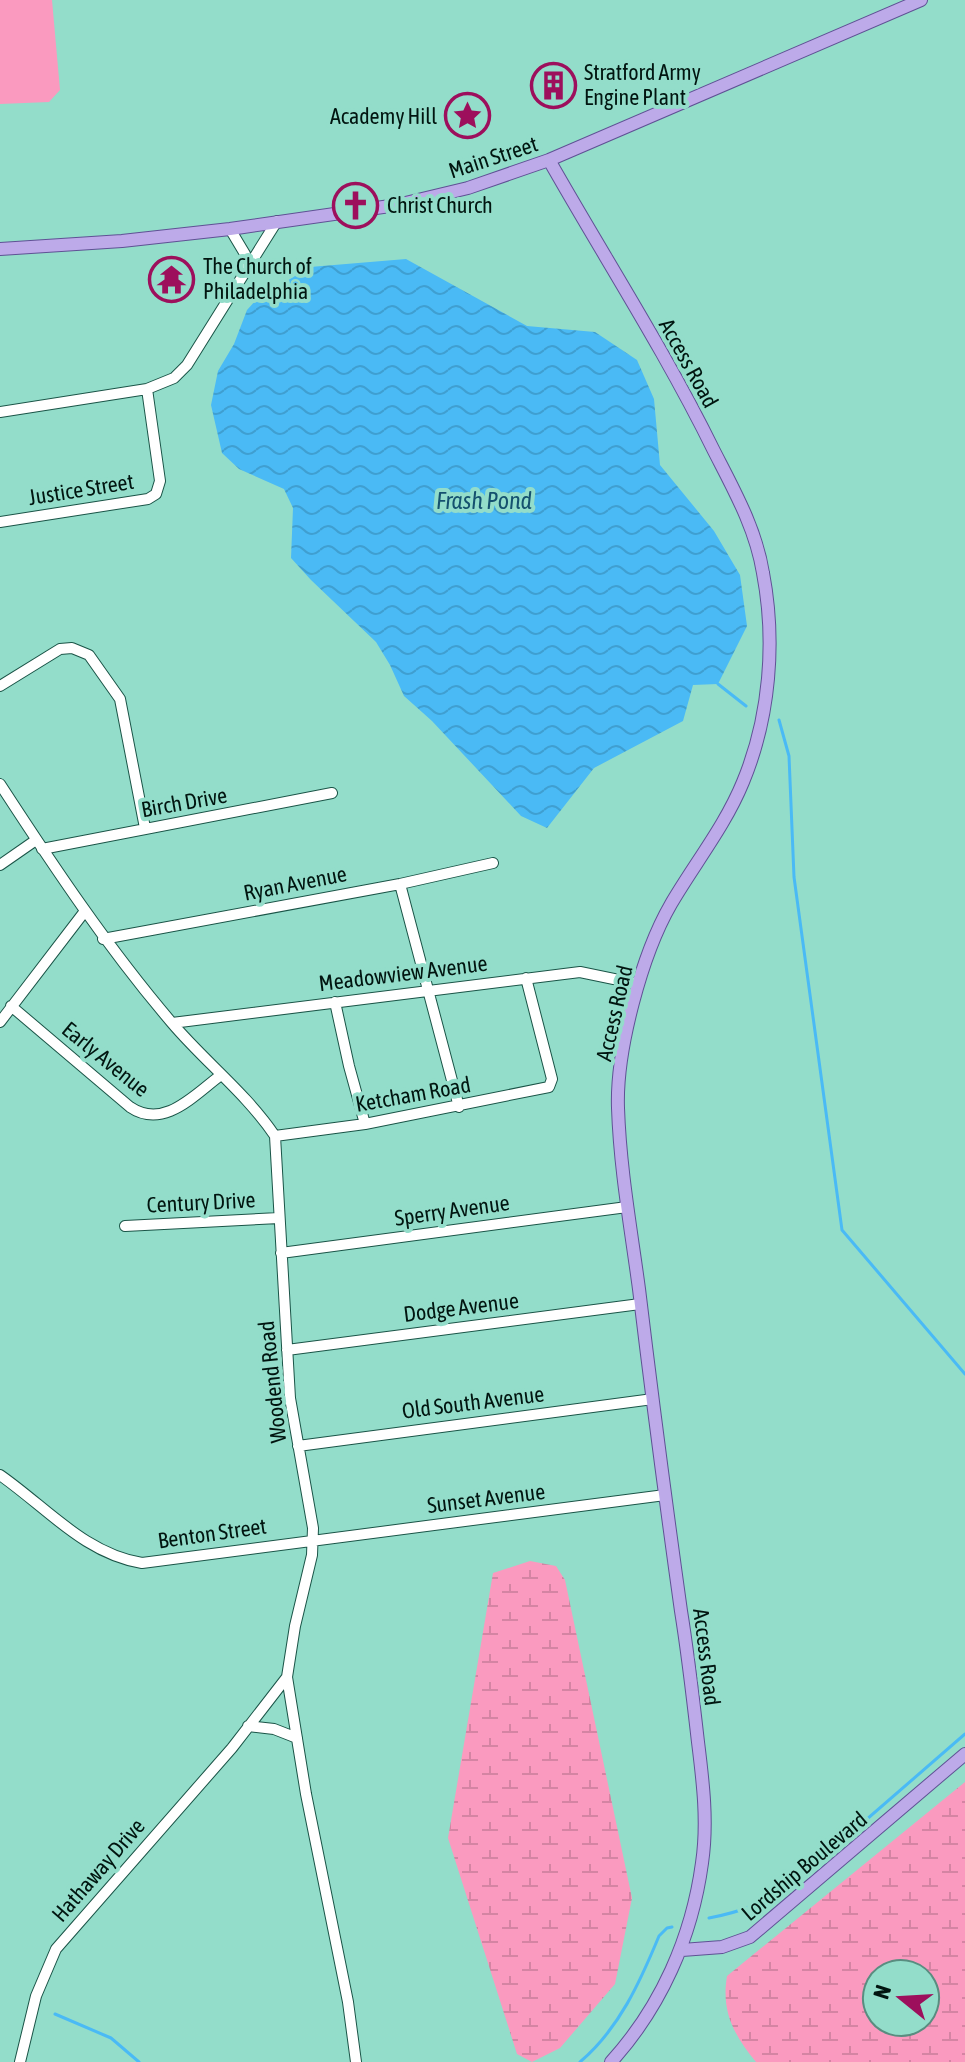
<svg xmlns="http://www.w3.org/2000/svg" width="965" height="2062" viewBox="0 0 965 2062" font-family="'Asap Condensed',sans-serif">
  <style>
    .green { fill: #fa9abf }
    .wetland { fill: url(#wetland-marsh); fill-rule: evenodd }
    .water { fill: url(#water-waves) }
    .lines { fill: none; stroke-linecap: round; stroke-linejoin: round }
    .stream { stroke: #4abaf5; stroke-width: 3 }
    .minor-casing { stroke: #1a5447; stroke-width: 12 }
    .major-casing { stroke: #5f5194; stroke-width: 14 }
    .minor { stroke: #fff; stroke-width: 10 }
    .major { stroke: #bdaae9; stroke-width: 12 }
    .labels { text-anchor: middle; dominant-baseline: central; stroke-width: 8; stroke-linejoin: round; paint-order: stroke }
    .poi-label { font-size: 22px; fill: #011510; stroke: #93ddca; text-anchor: start }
    .street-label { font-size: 22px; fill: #011510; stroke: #93ddca }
    .water-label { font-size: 24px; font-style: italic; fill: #15516f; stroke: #93ddca }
  </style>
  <defs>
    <pattern id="wetland-marsh" width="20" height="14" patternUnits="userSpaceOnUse" patternTransform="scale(2)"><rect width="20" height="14" fill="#fa9abf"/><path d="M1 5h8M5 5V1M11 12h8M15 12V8" fill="none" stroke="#d484a3"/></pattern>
    <pattern id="water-waves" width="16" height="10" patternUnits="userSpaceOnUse" patternTransform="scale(2)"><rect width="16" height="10" fill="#4abaf5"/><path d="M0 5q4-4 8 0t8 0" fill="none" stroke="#3f9fd1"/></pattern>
  </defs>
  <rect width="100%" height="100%" fill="#93ddca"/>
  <!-- green -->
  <path class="green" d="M0 0H52L60 90 49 102 0 104Z"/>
  <!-- wetland -->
  <path class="wetland" d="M530 1561 556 1566 565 1580 632 1898 615 1984 560 2048 532 2062 517 2054 448 1838 493 1573Z
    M965 1782V2062H756C734 2035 721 2012 727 1976ZM925 1974V2022H877V1974Z"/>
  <!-- water -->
  <path class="water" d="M406 259 527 326 595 332 637 360 654 399 660 465 714 531 740 575 747 626 718 684 693 685 683 721 594 768 547 828 521 816 432 721 404 696 390 665 376 642 311 580 291 558 293 508 284 489 239 469 222 453 211 405 218 371 234 344 247 310 257 299 310 267Z"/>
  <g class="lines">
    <!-- stream -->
    <path class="stream" d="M718 684 746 706
      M779 720 789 756 794 877 842 1230 965 1374
      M709 1918C741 1912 764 1903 791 1885L965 1734
      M55 2014 111 2038 139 2062
      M580 2062C619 2029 640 1982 659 1936L667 1928 672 1927"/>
    <defs>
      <path id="minor" d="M230 229 245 254 244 271
        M0 412 147 389 174 378 187 365 277 221
        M0 522 148 499 156 494 160 481 147 389
        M0 686 60 649 72 648 89 655 120 699 145 828
        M0 784C54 867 108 948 172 1023 205 1062 246 1093 275 1136L290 1398 313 1528 312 1555 295 1626 287 1677 306 1794 348 2002 356 2062
        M42 849 332 793
        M0 865 36 840
        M400 884 459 1107
        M103 939 400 884 493 863
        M335 1002 349 1066 365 1124
        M11 1006 130 1107C164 1130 194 1095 221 1075
        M0 1022 85 911
        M172 1023 580 972 638 984
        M275 1136 365 1124 549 1087 552 1079 526 978
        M125 1226 279 1218
        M281 1253 627 1207
        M287 1350 640 1304
        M298 1446 653 1399
        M0 1475C46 1507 85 1554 142 1563L665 1495
        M248 1726 274 1729 297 1738
        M20 2062 36 1996 56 1949 232 1748 287 1677"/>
      <path id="major" d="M549 160C604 257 665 351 714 451 734 490 756 529 763 573 776 641 770 717 743 782 725 826 695 863 671 904 642 954 616 1050 618 1108 620 1169 631 1229 639 1289 652 1397 666 1504 681 1611 688 1654 693 1698 698 1742 703 1782 708 1823 702 1863 692 1937 661 2007 611 2062
        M0 249 122 241 230 229 397 205 468 188 549 160 921 0
        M682 1950 722 1947 750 1937 965 1754"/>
    </defs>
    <!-- minor casing -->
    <use href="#minor" class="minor-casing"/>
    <!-- major casing -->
    <use href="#major" class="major-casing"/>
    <!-- minor -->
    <use href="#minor" class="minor"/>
    <!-- major -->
    <use href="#major" class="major"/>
  </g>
  <!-- icons -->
  <defs>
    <symbol id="building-ring" viewBox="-11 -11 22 22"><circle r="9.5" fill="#93ddca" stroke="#9d0f5c" stroke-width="1.5"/><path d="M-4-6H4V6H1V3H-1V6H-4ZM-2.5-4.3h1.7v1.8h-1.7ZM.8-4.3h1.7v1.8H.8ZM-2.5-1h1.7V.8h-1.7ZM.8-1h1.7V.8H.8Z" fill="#9d0f5c"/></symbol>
    <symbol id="sight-ring" viewBox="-11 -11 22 22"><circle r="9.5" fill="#93ddca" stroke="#9d0f5c" stroke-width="1.5"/><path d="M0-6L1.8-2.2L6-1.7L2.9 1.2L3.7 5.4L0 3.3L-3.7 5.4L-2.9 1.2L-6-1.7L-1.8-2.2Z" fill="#9d0f5c"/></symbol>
    <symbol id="church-ring" viewBox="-11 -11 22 22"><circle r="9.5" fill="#93ddca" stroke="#9d0f5c" stroke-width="1.5"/><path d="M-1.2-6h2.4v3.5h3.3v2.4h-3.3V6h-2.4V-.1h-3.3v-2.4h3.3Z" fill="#9d0f5c"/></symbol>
    <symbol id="temple-ring" viewBox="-11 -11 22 22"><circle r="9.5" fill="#93ddca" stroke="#9d0f5c" stroke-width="1.5"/><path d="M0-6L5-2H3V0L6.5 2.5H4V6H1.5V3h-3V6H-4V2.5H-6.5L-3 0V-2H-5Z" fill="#9d0f5c"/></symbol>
  </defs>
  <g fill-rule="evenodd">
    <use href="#building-ring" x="528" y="60" width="51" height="51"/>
    <use href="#sight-ring" x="442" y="90" width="51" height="51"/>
    <use href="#church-ring" x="330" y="180" width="51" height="51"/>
    <use href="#temple-ring" x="146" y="254" width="51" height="51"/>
  </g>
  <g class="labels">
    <!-- poi labels -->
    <g class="poi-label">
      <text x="584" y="72">Stratford Army<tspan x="584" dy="25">Engine Plant</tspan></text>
      <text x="437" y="116" text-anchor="end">Academy Hill</text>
      <text x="387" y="205">Christ Church</text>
      <text x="203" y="266">The Church of<tspan x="203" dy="25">Philadelphia</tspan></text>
    </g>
    <!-- street labels -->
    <g class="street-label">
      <text transform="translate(493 157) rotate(-18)">Main Street</text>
      <text transform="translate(689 363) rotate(61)">Access Road</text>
      <text transform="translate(81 489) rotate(-9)">Justice Street</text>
      <text transform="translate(184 802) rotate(-10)">Birch Drive</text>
      <text transform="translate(295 883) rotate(-11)">Ryan Avenue</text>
      <text transform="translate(403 973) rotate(-7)">Meadowview Avenue</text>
      <text transform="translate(614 1013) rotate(-77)">Access Road</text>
      <text transform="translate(106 1059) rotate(39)">Early Avenue</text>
      <text transform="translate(413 1094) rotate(-10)">Ketcham Road</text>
      <text transform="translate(201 1202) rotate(-3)">Century Drive</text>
      <text transform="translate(452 1210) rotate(-8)">Sperry Avenue</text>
      <text transform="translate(461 1307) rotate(-7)">Dodge Avenue</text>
      <text transform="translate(272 1382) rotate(-96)">Woodend Road</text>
      <text transform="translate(473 1402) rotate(-7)">Old South Avenue</text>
      <text transform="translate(486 1498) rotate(-7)">Sunset Avenue</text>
      <text transform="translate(212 1533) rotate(-8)">Benton Street</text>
      <text transform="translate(707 1657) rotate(83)">Access Road</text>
      <text transform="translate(804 1866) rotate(-40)">Lordship Boulevard</text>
      <text transform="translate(98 1870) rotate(-49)">Hathaway Drive</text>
    </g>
    <!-- water labels -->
    <g class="water-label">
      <text x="484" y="500">Frash Pond</text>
    </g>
  </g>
  <!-- north arrow -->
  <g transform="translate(901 1998) rotate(288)"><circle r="38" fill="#93ddca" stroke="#598d80" stroke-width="2"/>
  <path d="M0-6L14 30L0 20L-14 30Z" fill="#9d0f5c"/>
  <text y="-12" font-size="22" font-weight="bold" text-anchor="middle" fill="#011510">N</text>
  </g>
</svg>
